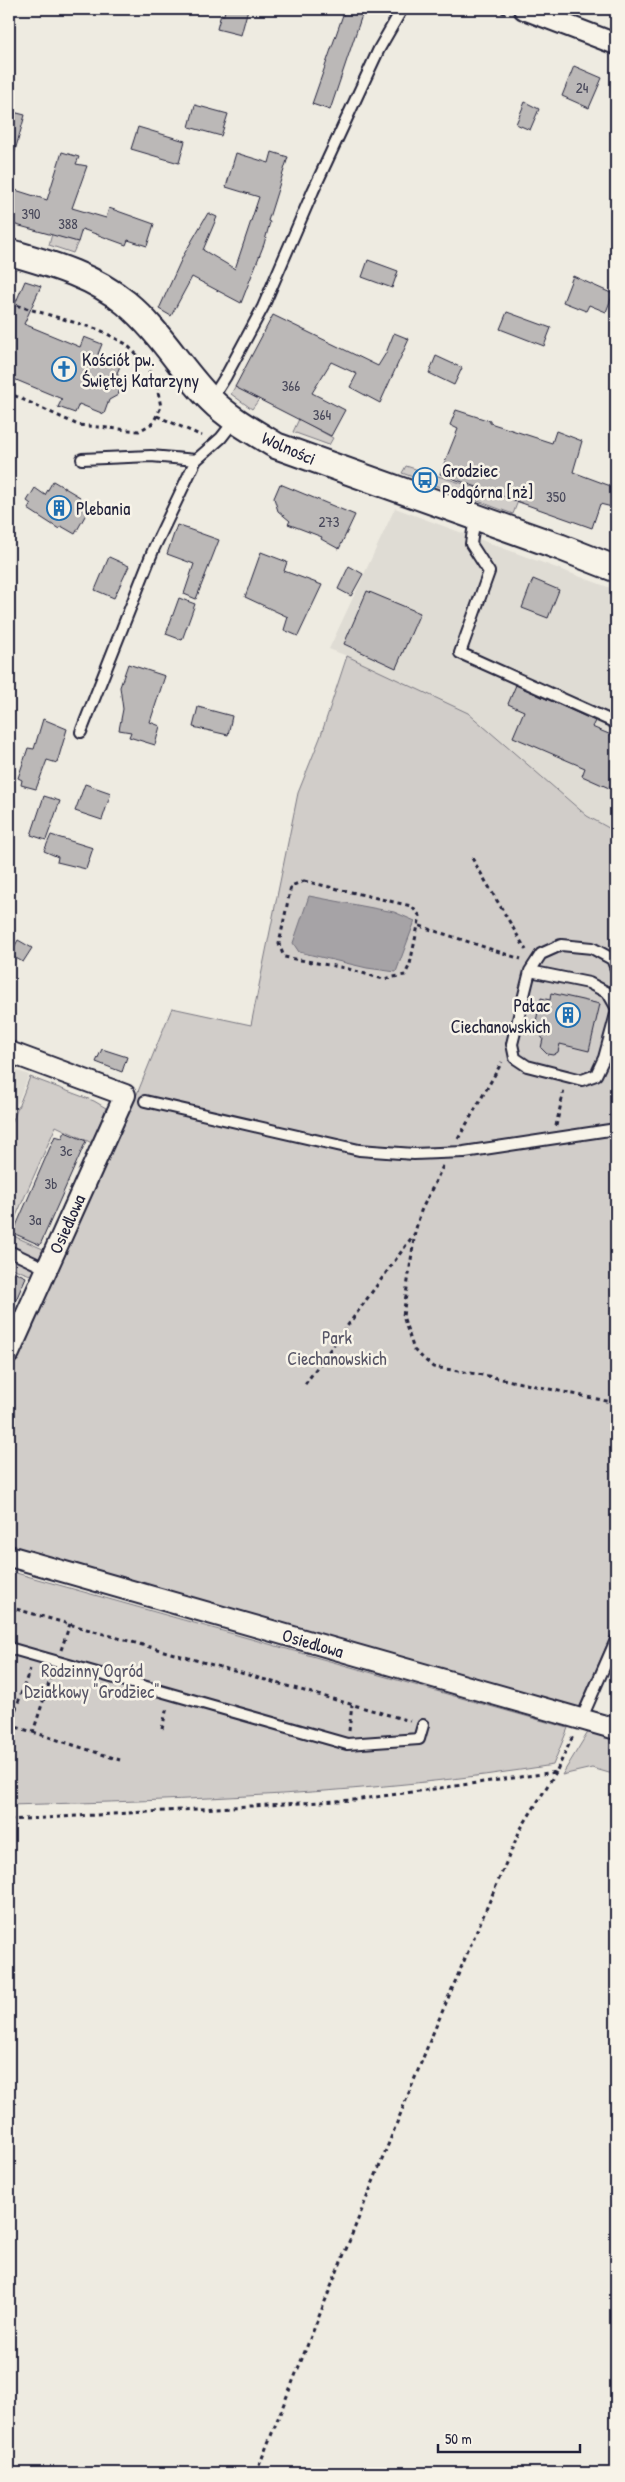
<svg xmlns="http://www.w3.org/2000/svg" width="625" height="2482" viewBox="0 0 625 2482" font-family="'Patrick Hand',sans-serif">
  <style>
    .built { fill: #dfdcd4 }
    .green { fill: #d1cdc9; stroke: #7a7882 }
    .water { fill: #a6a3a6; stroke: #716f7b }
    .building { fill: #bbb8b7; stroke: #22223b }
    .lines { fill: none; stroke-linecap: round; stroke-linejoin: round }
    .service-casing { stroke: #22223b; stroke-width: 14 }
    .minor-casing { stroke: #22223b; stroke-width: 24 }
    .tertiary-casing { stroke: #22223b; stroke-width: 29 }
    .path { stroke: #22223b; stroke-width: 3; stroke-dasharray: 4 4; stroke-linecap: butt }
    .service { stroke: #f7f3e8; stroke-width: 10 }
    .minor { stroke: #f7f3e8; stroke-width: 20 }
    .tertiary { stroke: #f7f3e8; stroke-width: 25 }
    .labels { text-anchor: middle; dominant-baseline: central; stroke-width: 5; stroke-linejoin: round; paint-order: stroke }
    .number-label { font-size: 15px; fill: #48485a }
    .poi-label { font-size: 18px; fill: #22223b; stroke: #f7f3e8; text-anchor: start }
    .street-label { font-size: 18px; fill: #22223b; stroke: #f7f3e8 }
    .park-label { font-size: 18px; fill: #575566; stroke: #f7f3e8 }
  </style>
  <rect width="100%" height="100%" fill="#eeebe1"/>
  <filter id="ink" filterUnits="userSpaceOnUse"><feTurbulence type="fractalNoise" baseFrequency=".02" numOctaves="2"/><feDisplacementMap in="SourceGraphic" scale="10" xChannelSelector="R" yChannelSelector="G"/><feConvolveMatrix kernelMatrix="1 2 1 2 8 2 1 2 1" color-interpolation-filters="sRGB"/></filter>
  <g filter="url(#ink)">
    <!-- built -->
    <path class="built" d="M395 508 616 590V832L587 816 347 656 329 649Z
      M9 1068 29 1075 9 1124Z"/>
    <!-- green -->
    <path class="green" d="M52 234 78 242 73 253 49 245Z
      M235 387 260 398 252 409 231 394Z
      M299 419 333 438 329 445 293 432Z
      M406 466 518 501 513 514 402 473Z
      M347 656 468 713 587 816 616 832V1624L579 1708 9 1547V1370L130 1098 135 1099 172 1008 251 1025 298 793 320 738Z
      M30 1077 94 1101 106 1108 92 1143 56 1126 9 1232V1130Z
      M9 1234 43 1249 38 1261 9 1247Z
      M9 1257 36 1269 33 1276 9 1267Z
      M9 1571 568 1728 553 1765C373 1794 191 1800 9 1805Z
      M590 1729 616 1736V1775L592 1768 562 1775Z"/>
    <!-- water -->
    <path class="water" d="M309 896 394 912 415 921 396 972 367 968 299 952 293 943Z"/>
    <!-- building -->
    <path class="building" d="M225 9H248L241 35 217 29 221 14 224 15Z
      M345 9H364L330 110 312 104Z
      M574 66 602 78 589 108 562 96Z
      M525 102 539 109 530 130 516 124Z
      M195 105 228 114 221 136 189 127Z
      M9 111 25 115 13 158H9Z
      M138 127 185 141 179 163 131 149Z
      M62 152 79 157 76 164 87 166 72 208 106 218 109 208 154 224 147 246 128 240 126 245 82 229 78 242 9 223V188L47 200Z
      M272 152 288 157 268 221 270 222 264 244 241 303 192 277 171 316 159 309 183 256 208 213 217 217 203 250 235 269 259 197 226 187 236 153 269 163Z
      M368 260 398 271 392 288 362 277Z
      M573 276 613 294 606 312 589 305 586 311 563 302Z
      M25 281 41 286 24 324 80 347 84 337 102 344 98 354 121 364 117 373 122 384 118 395 109 400 104 414 79 404 75 413 58 407 62 399 9 377V318Z
      M507 312 551 328 544 346 500 329Z
      M273 315 378 366 386 353 394 333 409 339 380 403 350 387 357 374 331 362 312 393 345 410 331 436 235 387Z
      M436 356 462 368 454 385 429 373Z
      M456 410 490 421V423L552 443 556 431 582 441 573 472 616 488V508L600 504 592 528 440 474 458 429 450 425Z
      M53 481 80 497 78 500 90 507 75 534 61 526 59 529 28 509 31 504 27 501 35 488 45 495Z
      M280 484 355 515 339 549 321 539 322 537 288 524 290 521 278 511 274 498Z
      M177 525 219 540 196 599 184 594 194 564 167 554Z
      M261 552 287 562 284 571 322 585 298 636 284 630 288 617 245 597Z
      M109 557 129 566 114 598 95 590Z
      M349 566 363 574 351 596 338 589Z
      M533 579 559 590 548 618 522 608Z
      M367 591 420 613 396 668 344 644Z
      M179 598 195 604 182 640 166 634Z
      M128 664 165 676 150 722 160 726 155 745 129 737 131 732 119 730 123 709 120 687Z
      M516 685 595 721 592 727 616 737V772L609 788 582 776 585 768 513 737 524 711 508 704Z
      M198 707 232 716 228 735 193 727Z
      M43 719 67 729 57 763 47 760 36 789 21 785 22 780 18 778 28 748 34 749Z
      M85 784 111 793 102 820 75 811Z
      M44 796 60 801 46 840 31 835Z
      M51 835 93 848 86 869 57 862 58 857 44 851Z
      M18 940 32 948 23 962 10 955Z
      M551 993 600 1004 589 1051 560 1044 558 1052 553 1055 547 1054 541 1048 543 1039 535 1026 541 998 550 1000Z
      M102 1049 127 1057 122 1072 96 1062Z
      M65 1132 86 1141 40 1245 13 1233 55 1136 62 1138Z
      M9 1269 26 1277 9 1316Z"/>
    <g class="lines">
      <defs>
        <path id="service" d="M211 400 226 376 263 307 313 191 379 49 402 9
          M82 459 151 456 196 460
          M475 517 471 544 489 572 460 653 616 723
          M81 732 154 548 196 460 221 438 235 420
          M616 969 612 959 592 948 561 945 541 954 530 971 512 1044 515 1058 527 1066 582 1080 596 1075 604 1058 616 1014
          M530 971 589 983 608 993 616 1007
          M145 1101 359 1150 414 1154 464 1152 616 1129
          M9 1251 47 1269
          M9 1648 347 1744 419 1739 423 1725
          M581 1720 616 1640"/>
        <path id="minor" d="M524 9 616 44
          M9 1052 125 1095 9 1353
          M9 1556 616 1729"/>
        <path id="tertiary" d="M9 252C50 264 92 275 126 303 160 331 181 370 211 400 230 419 254 432 277 446L560 547 616 569"/>
      </defs>
      <!-- service casing -->
      <use href="#service" class="service-casing"/>
      <!-- minor casing -->
      <use href="#minor" class="minor-casing"/>
      <!-- tertiary casing -->
      <use href="#tertiary" class="tertiary-casing"/>
      <!-- path -->
      <path class="path" d="M494 9 507 14
        M9 303 100 330 126 344 145 363 157 387 161 407 153 423 139 431 78 425 9 393
        M157 416 202 436
        M472 858 526 950
        M304 881 411 906 420 916 410 964 405 975 383 979 345 968 284 957 279 944 291 886Z
        M420 926 521 959
        M556 1126 564 1090
        M458 1139 502 1062
        M443 1166 421 1211 415 1232 403 1316 414 1350 433 1367 483 1375 616 1403
        M305 1384 415 1233
        M9 1607 410 1721
        M61 1650 70 1624
        M9 1725 33 1732 52 1674
        M10 1725 30 1669
        M162 1729 167 1707
        M349 1731 352 1705
        M33 1732 120 1760
        M9 1820 354 1800 556 1772 573 1736
        M256 2473 431 2038 520 1830 556 1772"/>
      <!-- service -->
      <use href="#service" class="service"/>
      <!-- minor -->
      <use href="#minor" class="minor"/>
      <!-- tertiary -->
      <use href="#tertiary" class="tertiary"/>
    </g>
  </g>
  <!-- icons -->
  <defs>
    <symbol id="church-ring" viewBox="-11 -11 22 22"><circle r="9.5" fill="#f7f3e8" stroke="#1f6fb2" stroke-width="1.5"/><path d="M-1.2-6h2.4v3.5h3.3v2.4h-3.3V6h-2.4V-.1h-3.3v-2.4h3.3Z" fill="#1f6fb2"/></symbol>
    <symbol id="bus-ring" viewBox="-11 -11 22 22"><circle r="9.5" fill="#f7f3e8" stroke="#1f6fb2" stroke-width="1.5"/><path d="M-5-6H5V4H4V6H2V4H-2V6H-4V4H-5ZM-3.5-4V0h7V-4ZM-3.5 1.2v1.5H-2V1.2ZM2 1.2v1.5H3.5V1.2Z" fill="#1f6fb2"/></symbol>
    <symbol id="building-ring" viewBox="-11 -11 22 22"><circle r="9.5" fill="#f7f3e8" stroke="#1f6fb2" stroke-width="1.5"/><path d="M-4-6H4V6H1V3H-1V6H-4ZM-2.5-4.3h1.7v1.8h-1.7ZM.8-4.3h1.7v1.8H.8ZM-2.5-1h1.7V.8h-1.7ZM.8-1h1.7V.8H.8Z" fill="#1f6fb2"/></symbol>
  </defs>
  <g fill-rule="evenodd">
    <use href="#church-ring" x="50" y="355" width="28" height="28"/>
    <use href="#bus-ring" x="411" y="466" width="28" height="28"/>
    <use href="#building-ring" x="45" y="494" width="28" height="28"/>
    <use href="#building-ring" x="554" y="1001" width="28" height="28"/>
  </g>
  <g class="labels">
    <!-- number labels -->
    <g class="number-label">
      <text x="582" y="87">24</text>
      <text x="31" y="213">390</text>
      <text x="68" y="223">388</text>
      <text x="291" y="385">366</text>
      <text x="322" y="414">364</text>
      <text x="556" y="496">350</text>
      <text x="329" y="521">273</text>
      <text x="66" y="1150">3c</text>
      <text x="51" y="1183">3b</text>
      <text x="35" y="1219">3a</text>
    </g>
    <!-- poi labels -->
    <g class="poi-label">
      <text x="82" y="359">Kościół pw.<tspan x="82" dy="21">Świętej Katarzyny</tspan></text>
      <text x="442" y="470">Grodziec<tspan x="442" dy="21">Podgórna [nż]</tspan></text>
      <text x="76" y="508">Plebania</text>
      <text x="550" y="1005" text-anchor="end">Pałac<tspan x="550" dy="21">Ciechanowskich</tspan></text>
    </g>
    <!-- street labels -->
    <g class="street-label">
      <text transform="translate(289 448) rotate(24)">Wolności</text>
      <text transform="translate(67 1224) rotate(-66)">Osiedlowa</text>
      <text transform="translate(313 1643) rotate(16)">Osiedlowa</text>
    </g>
    <!-- park labels -->
    <g class="park-label">
      <text x="337" y="1337">Park<tspan x="337" dy="21">Ciechanowskich</tspan></text>
      <text x="92" y="1670">Rodzinny Ogród<tspan x="92" dy="21">Działkowy "Grodziec"</tspan></text>
    </g>
  </g>
  <!-- margin -->
  <rect width="625" height="2482" fill="none" stroke="#f7f3e8" stroke-width="30"/>
  <rect x="15" y="15" width="595" height="2452" fill="none" stroke="#22223b" stroke-width="2" filter="url(#ink)"/>
  <!-- scale -->
  <path d="M438 2444v8h142v-8" fill="none" stroke="#22223b" stroke-width="2.5"/>
  <text x="445" y="2444" font-size="15" fill="#22223b" stroke="#f7f3e8" stroke-width="4" paint-order="stroke">50 m</text>
</svg>
